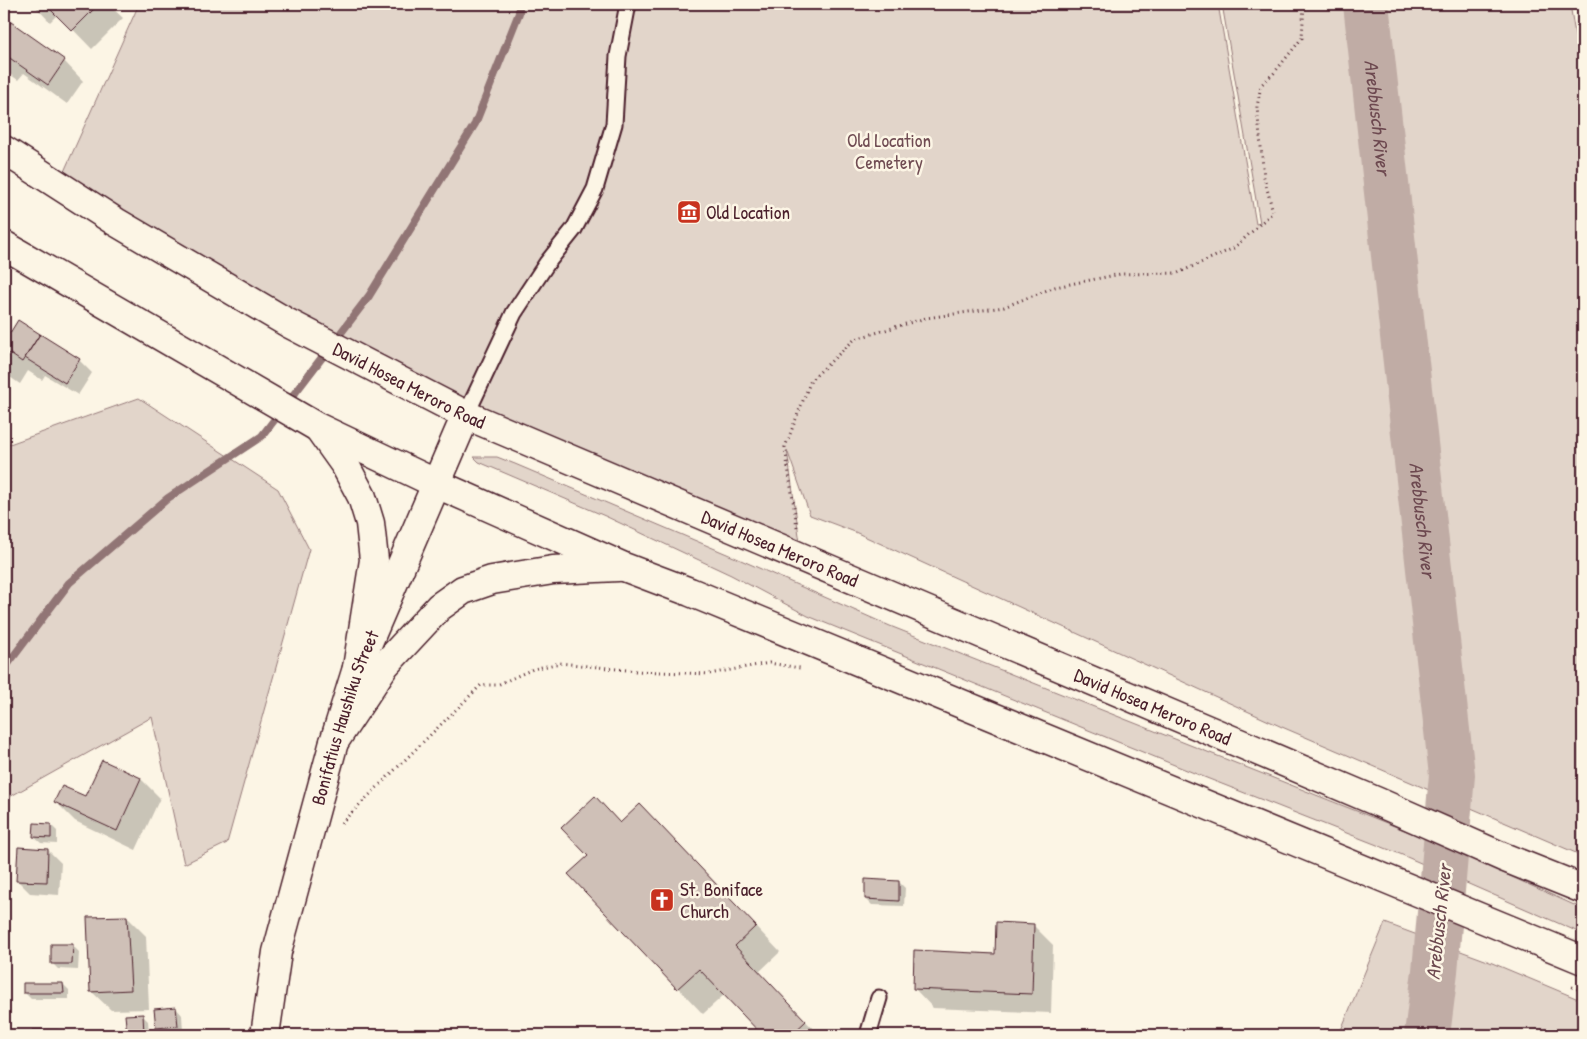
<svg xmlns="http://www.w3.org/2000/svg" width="1587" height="1039" viewBox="0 0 1587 1039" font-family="'Patrick Hand',sans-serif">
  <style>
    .green { fill: #e2d5ca; stroke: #967a7a }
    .shadow { fill: #0003 }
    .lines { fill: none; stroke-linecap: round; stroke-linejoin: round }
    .stream { stroke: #917474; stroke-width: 8 }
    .river { stroke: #c0aca5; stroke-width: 46 }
    .building { fill: #cfc0b7; stroke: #4a1f2b }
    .service-casing { stroke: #4a1f2b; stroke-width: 19 }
    .tertiary-casing { stroke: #4a1f2b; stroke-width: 31 }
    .secondary-casing { stroke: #4a1f2b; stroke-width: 31 }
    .path { stroke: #4a1f2b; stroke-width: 3; stroke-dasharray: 1 4; stroke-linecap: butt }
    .service { stroke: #fcf5e5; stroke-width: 15 }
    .tertiary { stroke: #fcf5e5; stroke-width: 28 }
    .secondary { stroke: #fcf5e5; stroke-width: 28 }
    .labels { text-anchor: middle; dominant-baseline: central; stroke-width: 5; stroke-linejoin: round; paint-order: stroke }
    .park-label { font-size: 19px; fill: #704c53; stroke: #fcf5e5 }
    .poi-label { font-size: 19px; fill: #4a1f2b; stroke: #fcf5e5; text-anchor: start }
    .street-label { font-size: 19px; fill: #4a1f2b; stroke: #fcf5e5 }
    .water-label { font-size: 20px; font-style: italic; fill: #6d4950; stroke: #fcf5e5 }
  </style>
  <rect width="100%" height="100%" fill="#fcf5e5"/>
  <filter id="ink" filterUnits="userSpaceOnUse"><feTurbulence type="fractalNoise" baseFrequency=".02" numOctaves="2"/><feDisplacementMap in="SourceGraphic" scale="10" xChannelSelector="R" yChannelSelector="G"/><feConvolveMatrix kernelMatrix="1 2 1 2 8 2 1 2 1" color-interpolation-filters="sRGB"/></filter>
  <g filter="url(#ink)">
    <!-- green -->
    <path class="green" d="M139 4H1218L1256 224 1260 223 1222 4H1570L1580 65 1583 71V856L1282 727 855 532 810 515 787 450 802 557 466 415 58 185Z
      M139 398 278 489 309 549 227 843 184 864 152 717 4 800V446Z
      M474 457H497L515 464 734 557 890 626 1432 841 1583 909V934L1400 854 1204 777 808 616 731 575 605 516 479 462Z
      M1385 923 1485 960 1583 1001V1035H1339Z"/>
    <!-- shadow -->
    <path class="shadow" d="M33 4H108L123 18 92 49 58 14 50 22Z
      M11 24 64 61 83 81 67 104 24 73 18 80 4 70V34Z
      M19 322 79 360 92 373 78 395 45 375 42 380 28 371 20 384 4 373V330L11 335Z
      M102 762 141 779 160 798 136 850 75 821 56 802 85 798Z
      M621 824 665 831 780 952 759 972 819 1035H764L725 994 703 1014 570 874Z
      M51 825 57 831V844L41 843 34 837Z
      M48 850 61 863 59 895 30 893 17 880Z
      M899 882 905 888 904 906 872 905 866 899Z
      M127 917 146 936 149 1009 111 1010 91 991Z
      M1034 926 1053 945 1051 1013 933 1008 914 988 996 955Z
      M72 945 79 952 78 970 58 969 52 963Z
      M63 984 69 990V999H31L25 993Z
      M176 1008 182 1015 183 1032 163 1034 157 1028Z
      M142 1015 148 1021 149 1035H128L127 1016Z"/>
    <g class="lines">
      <!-- stream -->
      <path class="stream" d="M4 669 69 583 168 498 262 436 369 296 475 124 519 13V4"/>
      <!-- river -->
      <path class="river" id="s1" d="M1366 4 1452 775 1435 971 1427 1035"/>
    </g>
    <!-- building -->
    <path class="building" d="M45 4H99L72 31Z
      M11 22 65 60 48 85 4 54V32Z
      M18 320 40 334 22 362 9 353 4 361V328L10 333Z
      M40 334 80 359 65 383 25 358Z
      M102 760 141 778 117 831 54 802 62 786 85 796Z
      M595 796 620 823 640 804 756 926 735 946 806 1021 791 1035H762L699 969 677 989 568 874 588 856 561 828Z
      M34 823 51 824V838L33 837Z
      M18 847 48 849 47 882 16 881Z
      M865 879 899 881V901L865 899Z
      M127 916 131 990 90 992 87 917Z
      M996 922 1034 924 1032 994 913 989 914 950 995 954Z
      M51 944H73L72 964H51Z
      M23 983H63L64 993H23Z
      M176 1007 178 1026 156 1028 154 1009Z
      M143 1014 144 1035H127L125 1015Z
      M32 1030H58V1035H33Z"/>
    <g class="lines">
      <defs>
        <path id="service" d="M466 415 514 313 547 263 574 229 595 189 614 124 618 56 628 4
          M868 1035 879 998"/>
        <g id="tertiary">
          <path id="s2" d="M265 1035 277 952 334 742 357 668 466 415"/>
        </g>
        <g id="secondary">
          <path id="s3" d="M4 150 116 222 288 323 466 415 1378 802 1503 857 1583 889"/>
          <path d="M4 245 317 427 437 484 624 567 690 592 1583 960"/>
          <path d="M320 430 345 465 362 497 370 523 374 560 357 668"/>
          <path d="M334 742 385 665 439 607 463 590 492 580 553 570 618 567"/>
        </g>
      </defs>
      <!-- service casing -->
      <use href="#service" class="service-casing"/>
      <!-- tertiary casing -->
      <use href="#tertiary" class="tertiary-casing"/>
      <!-- secondary casing -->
      <use href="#secondary" class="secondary-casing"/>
      <!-- path -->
      <path class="path" d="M797 527 785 447 811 380 855 339 926 318 1004 307 1055 287 1121 274 1178 273 1234 248 1273 212 1264 177 1257 107 1261 85 1274 73 1302 38 1304 4
        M341 823 481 685H497L533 669 560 663 636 671 709 674 769 663 800 668
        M1572 987 1583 991"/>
      <!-- service -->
      <use href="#service" class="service"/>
      <!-- tertiary -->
      <use href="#tertiary" class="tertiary"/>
      <!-- secondary -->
      <use href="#secondary" class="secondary"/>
    </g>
  </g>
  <!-- icons -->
  <defs>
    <symbol id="museum-square" viewBox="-11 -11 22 22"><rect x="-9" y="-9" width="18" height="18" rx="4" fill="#c8321e" stroke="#fcf5e5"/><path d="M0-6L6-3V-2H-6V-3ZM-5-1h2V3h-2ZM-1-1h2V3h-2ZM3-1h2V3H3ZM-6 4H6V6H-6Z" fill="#fff"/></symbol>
    <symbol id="church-square" viewBox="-11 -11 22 22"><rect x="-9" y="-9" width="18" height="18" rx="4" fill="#c8321e" stroke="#fcf5e5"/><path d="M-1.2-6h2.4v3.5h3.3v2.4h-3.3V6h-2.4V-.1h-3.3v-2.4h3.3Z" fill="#fff"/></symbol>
  </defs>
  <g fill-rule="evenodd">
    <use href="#museum-square" x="675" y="198" width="28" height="28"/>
    <use href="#church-square" x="648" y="886" width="28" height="28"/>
  </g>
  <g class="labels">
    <!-- park labels -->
    <g class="park-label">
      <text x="889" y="140">Old Location<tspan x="889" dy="22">Cemetery</tspan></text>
    </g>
    <!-- poi labels -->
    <g class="poi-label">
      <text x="706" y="212">Old Location</text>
      <text x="680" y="889">St. Boniface<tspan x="680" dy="22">Church</tspan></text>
    </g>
    <!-- street labels -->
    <g class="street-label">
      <text stroke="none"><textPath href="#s3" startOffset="469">David Hosea Meroro Road</textPath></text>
      <text stroke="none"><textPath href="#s3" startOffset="874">David Hosea Meroro Road</textPath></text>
      <text stroke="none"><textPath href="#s3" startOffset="1279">David Hosea Meroro Road</textPath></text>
      <text stroke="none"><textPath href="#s2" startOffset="328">Bonifatius Haushiku Street</textPath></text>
    </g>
    <!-- water labels -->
    <g class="water-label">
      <text stroke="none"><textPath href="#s1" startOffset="114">Arebbusch River</textPath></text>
      <text stroke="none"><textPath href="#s1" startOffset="519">Arebbusch River</textPath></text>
      <text transform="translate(1438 922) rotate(-84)">Arebbusch River</text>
    </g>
  </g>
  <!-- margin -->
  <rect width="1587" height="1039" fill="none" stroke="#fcf5e5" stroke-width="20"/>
  <rect x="10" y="10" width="1567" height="1019" fill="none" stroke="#4a1f2b" stroke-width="2" filter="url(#ink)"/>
</svg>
